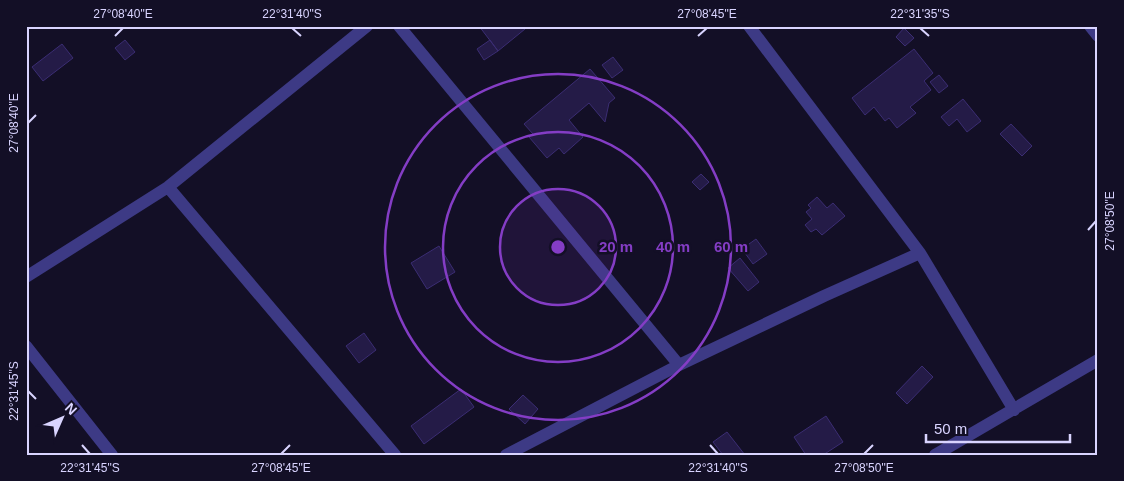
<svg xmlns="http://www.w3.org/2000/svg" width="1124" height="481" viewBox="0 0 1124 481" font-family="Helvetica,sans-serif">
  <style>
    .building { fill: #241b47; stroke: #3b2d73 }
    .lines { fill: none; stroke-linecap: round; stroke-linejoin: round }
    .street { stroke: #3d3a85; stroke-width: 12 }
    .ticks { fill: none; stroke: #d9d4ff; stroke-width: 2 }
    .ring { fill: none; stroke: #843dc5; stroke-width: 2.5 }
    .centre { fill: #843dc5; stroke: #130f26; stroke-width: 2.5 }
    .ring-label { font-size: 15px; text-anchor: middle; font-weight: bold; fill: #843dc5; stroke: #130f26; stroke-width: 5; stroke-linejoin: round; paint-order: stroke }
    .neatline { fill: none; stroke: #d9d4ff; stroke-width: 2 }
    .ticks-label { font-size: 12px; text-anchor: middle; fill: #d9d4ff }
  </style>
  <rect width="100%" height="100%" fill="#130f26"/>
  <!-- building -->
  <path class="building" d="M479 26H523L525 29 498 51Z
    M904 28 914 38 905 46 896 37Z
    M125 40 135 52 125 60 115 48Z
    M490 40 498 51 484 60 477 49Z
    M62 44 73 58 43 81 32 67Z
    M914 49 933 73 924 81 931 90 910 107 916 113 897 128 889 118 885 121 874 107 865 115 852 98Z
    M613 57 623 70 612 78 602 65Z
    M590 69 615 98 609 103 605 122 589 103 569 120 583 137 564 154 559 148 547 158 529 137 533 134 524 124Z
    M939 75 948 86 939 93 930 82Z
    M963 99 981 121 967 132 957 119 949 126 941 117Z
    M1011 124 1032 146 1022 156 1000 134Z
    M701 174 709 182 700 190 692 182Z
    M817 197 827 208 833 203 845 216 822 235 816 229 811 232 805 225 812 219 806 212 811 208 808 205Z
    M756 239 767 254 753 264 742 249Z
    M439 246 455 272 427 289 411 263Z
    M740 258 759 282 748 291 728 268Z
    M364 333 376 350 359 363 346 346Z
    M922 366 933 377 907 404 896 393Z
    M461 389 474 407 424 444 411 426Z
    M523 395 538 409 525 424 509 409Z
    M826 416 843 442 823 455H806L794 437Z
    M727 432 745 455H723L713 442Z"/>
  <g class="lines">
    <!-- street -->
    <path class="street" d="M399 26 679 365
      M749 26 920 253 1014 410
      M1090 26 1098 36
      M168 187 395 455
      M26 277 168 187 367 26
      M26 346 112 455
      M506 455 679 365 824 296 920 253
      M935 455 1098 360"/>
  </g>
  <!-- ticks -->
  <path class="ticks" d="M292 28 301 36M920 28 929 36M115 36 123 28M698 36 707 28M28 123 36 115M1088 230 1096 221M28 391 36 399M82 445 90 454M710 445 718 454M281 454 290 445M864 454 873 445"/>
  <!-- distance rings -->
  <circle cx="558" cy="247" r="58" fill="#843dc5" fill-opacity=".12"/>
  <g class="ring">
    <circle cx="558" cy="247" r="58"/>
    <circle cx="558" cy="247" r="115"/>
    <circle cx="558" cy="247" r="173"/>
  </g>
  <circle cx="558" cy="247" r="8" class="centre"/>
  <g class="ring-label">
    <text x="616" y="252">20 m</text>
    <text x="673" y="252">40 m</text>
    <text x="731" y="252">60 m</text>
  </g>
  <!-- border -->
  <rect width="1124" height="481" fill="none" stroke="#130f26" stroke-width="55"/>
  <!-- north arrow -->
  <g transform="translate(62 418) rotate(45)" stroke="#130f26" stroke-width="4" paint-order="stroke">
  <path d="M0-4L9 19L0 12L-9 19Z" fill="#d9d4ff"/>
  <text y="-8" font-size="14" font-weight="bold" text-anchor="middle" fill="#d9d4ff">N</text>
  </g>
  <!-- scale -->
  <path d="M926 434v8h144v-8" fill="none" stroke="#d9d4ff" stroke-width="2.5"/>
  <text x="934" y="434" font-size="15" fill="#d9d4ff" stroke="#130f26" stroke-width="4" paint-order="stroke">50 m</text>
  <rect x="28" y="28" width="1068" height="426" class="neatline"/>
  <g class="ticks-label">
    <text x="123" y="18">27°08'40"E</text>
    <text x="292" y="18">22°31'40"S</text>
    <text x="707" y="18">27°08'45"E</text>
    <text x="920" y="18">22°31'35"S</text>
    <text transform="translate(14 123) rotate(-90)" y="4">27°08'40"E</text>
    <text transform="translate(1110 221) rotate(-90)" y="4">27°08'50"E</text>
    <text transform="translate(14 391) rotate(-90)" y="4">22°31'45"S</text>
    <text x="90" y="472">22°31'45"S</text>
    <text x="281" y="472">27°08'45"E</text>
    <text x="718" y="472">22°31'40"S</text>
    <text x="864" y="472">27°08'50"E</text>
  </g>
</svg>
